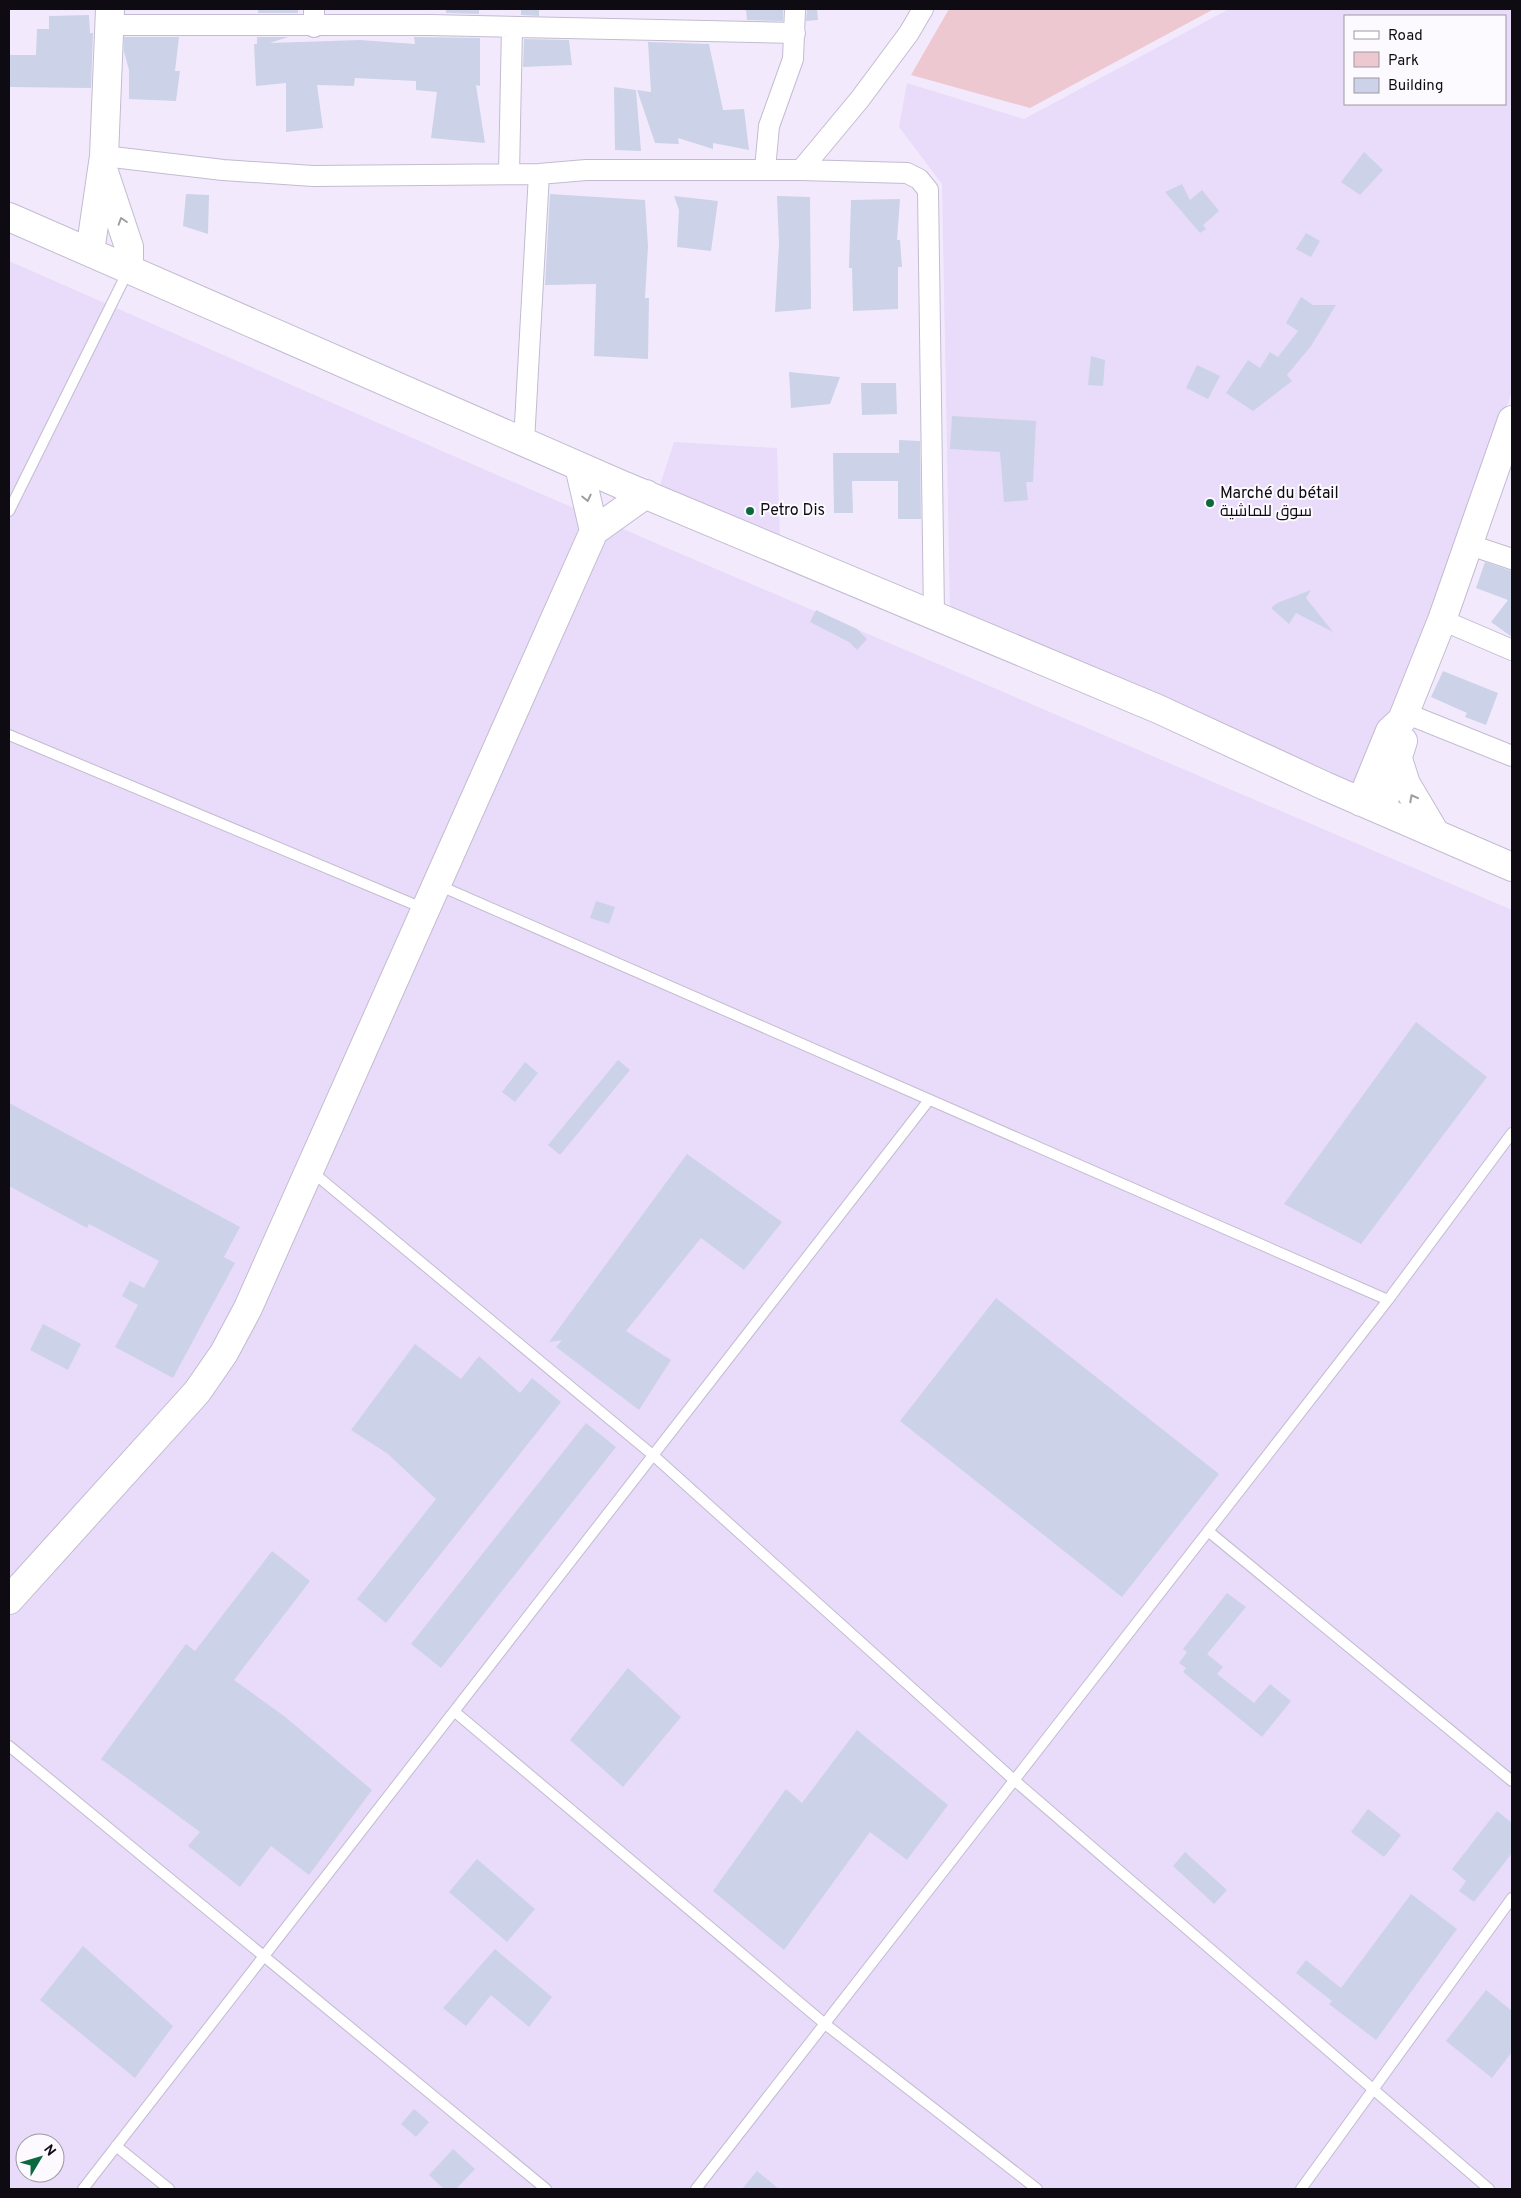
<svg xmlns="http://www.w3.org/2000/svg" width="1521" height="2198" viewBox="0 0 1521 2198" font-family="Overpass,Cairo,sans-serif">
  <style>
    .built { fill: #e8dcfa; fill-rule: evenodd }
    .green { fill: #eec8d0 }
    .building { fill: #ccd2e8 }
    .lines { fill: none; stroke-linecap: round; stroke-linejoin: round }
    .lane-casing { stroke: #c3bbd0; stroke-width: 12 }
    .street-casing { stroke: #c3bbd0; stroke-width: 22 }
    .secondary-casing { stroke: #c3bbd0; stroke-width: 30 }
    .lane { stroke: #fff; stroke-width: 10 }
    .street { stroke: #fff; stroke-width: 20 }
    .secondary { stroke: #fff; stroke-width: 28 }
    .oneway { stroke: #9f9da0 }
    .poi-dot { fill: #0b693d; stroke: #fcfaff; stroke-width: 2 }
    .labels { text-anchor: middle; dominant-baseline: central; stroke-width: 4; stroke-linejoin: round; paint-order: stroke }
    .poi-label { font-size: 16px; fill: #0e0b12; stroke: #fcfaff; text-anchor: start }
  </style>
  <rect width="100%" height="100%" fill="#f2eafc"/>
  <!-- built -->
  <path class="built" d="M1229 9H1512V392L1366 799 950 613 942 184 899 127 907 83 1024 119ZM1345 16H1505V104H1345Z
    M9 261 497 475 1512 910V2189H9ZM25 2143H55V2173H25Z
    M674 442 777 448 780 537 660 485Z"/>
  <!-- green -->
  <path class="green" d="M949 9H1214L1030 108 911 75Z"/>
  <!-- building -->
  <path class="building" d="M258 9H298V13H258Z
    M446 9H479V14L446 13Z
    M521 9H539V16L521 15Z
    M746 9H783V21L747 20Z
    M807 9H817L818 20 806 21Z
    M89 15 90 33H93L91 88 9 87V55H36L37 29H49V16Z
    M124 37H179L175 71H180L176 101 129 99V70L124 52Z
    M257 37H288L270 43 360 40 415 44 414 37 480 38V86L476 85 485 143 431 138 437 92 416 90V81L355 78 354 86 317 85 323 128 286 132V83L256 86 254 44H257Z
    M524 39 569 40 572 65 523 67Z
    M648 42 709 44 723 110 744 109 749 150 713 143V149L678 138 679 144 655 143 637 90 651 92Z
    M614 87 636 90 641 151 615 150Z
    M1364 152 1383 170 1360 195 1341 182Z
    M1182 184 1190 200 1202 190 1219 211 1203 225 1206 229 1200 233 1165 192Z
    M186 194 209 195 208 234 183 226Z
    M550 194 645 200 648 246 645 298H649L648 359 594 356 596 284 545 285Z
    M674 196 718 201 711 251 677 247 679 210Z
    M777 196 810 197 811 309 775 312 779 243Z
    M900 199 897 240H900L902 267H898V309L853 311 852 268H849L851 200Z
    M1306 233 1320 241 1311 257 1296 249Z
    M1301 297 1313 305H1336L1311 346 1287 375 1292 381 1253 411 1226 393 1248 360 1260 368 1270 352 1278 357 1298 331 1286 323Z
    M1091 356 1105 360 1103 386 1088 385Z
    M1197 365 1220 376 1208 399 1186 388Z
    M789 372 840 377 830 404 791 408Z
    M861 383H896L897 414 862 415Z
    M952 416 1036 421 1033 482H1026L1028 500 1004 502 1000 452 950 449Z
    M899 440 920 441 921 519H898V481H852L853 513H834L833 453H899Z
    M1485 562 1512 571V637L1491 622 1508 600 1476 588Z
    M1311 590 1306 598 1333 632 1296 613 1289 624 1271 608 1277 603Z
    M816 610 857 629 867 639 857 650 849 642 810 622Z
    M1443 671 1498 693 1486 725 1465 717 1467 713 1431 697Z
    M596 901 615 907 609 924 590 918Z
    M1416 1022 1487 1077 1361 1244 1284 1204Z
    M618 1060 630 1070 560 1155 548 1145Z
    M525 1062 538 1073 515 1102 502 1092Z
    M9 1103 240 1227 224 1257 235 1263 173 1378 115 1347 138 1305 122 1296 130 1281 144 1288 159 1261 89 1224 87 1228 9 1186Z
    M687 1154 782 1222 744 1270 701 1238 626 1331 671 1360 639 1410 556 1347 562 1340 549 1342Z
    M996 1298 1219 1474 1122 1597 900 1421Z
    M43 1324 81 1344 68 1370 30 1350Z
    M415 1344 461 1379 479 1356 520 1393 532 1378 561 1402 386 1623 357 1599 436 1499 388 1454 351 1430Z
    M586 1423 616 1447 441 1668 411 1644Z
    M272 1551 310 1581 234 1680 284 1716 372 1790 309 1875 271 1846 240 1887 188 1846 200 1832 101 1759 186 1644 195 1651Z
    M1227 1593 1246 1607 1207 1654 1223 1667 1217 1674 1254 1703 1270 1684 1291 1701 1262 1737 1183 1672 1186 1668 1179 1663 1187 1652 1183 1649Z
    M628 1668 681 1717 623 1787 570 1740Z
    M857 1730 948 1805 907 1860 870 1832 784 1950 713 1891 786 1789 802 1803Z
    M1368 1809 1401 1835 1384 1857 1351 1832Z
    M1497 1811 1512 1823V1853L1474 1902 1459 1891 1466 1881 1452 1869Z
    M1185 1852 1227 1890 1214 1904 1173 1866Z
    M477 1859 535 1909 507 1942 449 1892Z
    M1411 1894 1457 1929 1376 2040 1329 2004 1332 2001 1296 1973 1306 1960 1341 1988Z
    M83 1946 173 2026 135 2078 40 2000Z
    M495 1949 552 1997 529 2027 491 1995 466 2026 443 2008Z
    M1486 1990 1512 2011V2052L1492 2078 1446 2041Z
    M414 2109 429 2122 416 2137 401 2124Z
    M453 2149 475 2169 456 2189H444L429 2175Z
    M757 2171 779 2189H742Z"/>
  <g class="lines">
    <defs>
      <path id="lane" d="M9 511 128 271
        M9 735 425 909
        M438 885 1388 1300
        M310 1170 654 1456 1014 1780 1489 2189
        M1208 1531 1512 1781
        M455 1712 825 2024 1037 2189
        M9 1746 546 2189
        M116 2146 169 2189
        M83 2189 929 1100
        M696 2189 1388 1300 1512 1133
        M1301 2189 1512 1898"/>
      <path id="street" d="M314 9V27
        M923 9 909 33 860 99 801 170 907 173 919 179 928 190 934 615
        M110 25H430L795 33
        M104 156 223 170 313 176 539 174 586 170H801
        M765 169 769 126 793 59 795 9
        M509 173 512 27
        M524 442 539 174
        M1467 544 1512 559
        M1442 620 1512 650
        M1405 713 1512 756"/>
      <path id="secondary" d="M104 172 129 247V268
        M9 217 620 484 1158 709 1325 786 1512 867
        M90 252 104 156 110 9
        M579 466 594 531
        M1398 759 1406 784 1435 833
        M1361 802 1390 731 1402 720 1442 620 1512 420
        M1381 810 1403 741
        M9 1600 197 1392 224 1353 248 1308 594 531 646 494"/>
    </defs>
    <!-- lane casing -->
    <use href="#lane" class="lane-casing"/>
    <!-- street casing -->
    <use href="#street" class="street-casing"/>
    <!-- secondary casing -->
    <use href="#secondary" class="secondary-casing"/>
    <!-- lane -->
    <use href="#lane" class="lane"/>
    <!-- street -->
    <use href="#street" class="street"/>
    <!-- secondary -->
    <use href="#secondary" class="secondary"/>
  </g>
  <!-- one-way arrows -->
  <defs><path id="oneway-chevron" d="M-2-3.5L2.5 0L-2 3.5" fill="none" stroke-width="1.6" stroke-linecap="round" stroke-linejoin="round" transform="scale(1.25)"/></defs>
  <g class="oneway">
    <use href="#oneway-chevron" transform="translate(122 221) rotate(-108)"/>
    <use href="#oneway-chevron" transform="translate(587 498) rotate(77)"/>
    <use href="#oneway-chevron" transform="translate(1413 798) rotate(-118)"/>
  </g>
  <!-- markers -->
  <g class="poi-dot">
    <circle cx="1210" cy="503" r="5"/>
    <circle cx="750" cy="511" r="5"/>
  </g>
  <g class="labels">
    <!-- poi labels -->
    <g class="poi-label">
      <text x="1220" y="494">Marché du bétail<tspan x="1220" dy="18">سوق للماشية</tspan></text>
      <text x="760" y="511">Petro Dis</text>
    </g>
  </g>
  <!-- border -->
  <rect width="1521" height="2198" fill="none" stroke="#0e0b12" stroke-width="20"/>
  <!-- legend -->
  <rect x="1344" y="15" width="162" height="90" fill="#fcfaff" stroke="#9d9aa0"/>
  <rect x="1354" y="31" width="25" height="8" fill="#ffffff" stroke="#9d9aa0"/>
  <text x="1388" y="40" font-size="15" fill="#0e0b12">Road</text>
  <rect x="1354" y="52" width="25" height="15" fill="#eec8d0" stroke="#9d9aa0"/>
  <text x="1388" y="65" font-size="15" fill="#0e0b12">Park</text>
  <rect x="1354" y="78" width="25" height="15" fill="#ccd2e8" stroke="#9d9aa0"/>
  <text x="1388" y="90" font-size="15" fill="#0e0b12">Building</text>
  <!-- north arrow -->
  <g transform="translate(40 2158) rotate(52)"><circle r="24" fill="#fcfaff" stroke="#9d9aa0"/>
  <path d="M0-4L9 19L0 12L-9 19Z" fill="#0b693d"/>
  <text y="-8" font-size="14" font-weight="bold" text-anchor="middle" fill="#0e0b12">N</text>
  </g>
</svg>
